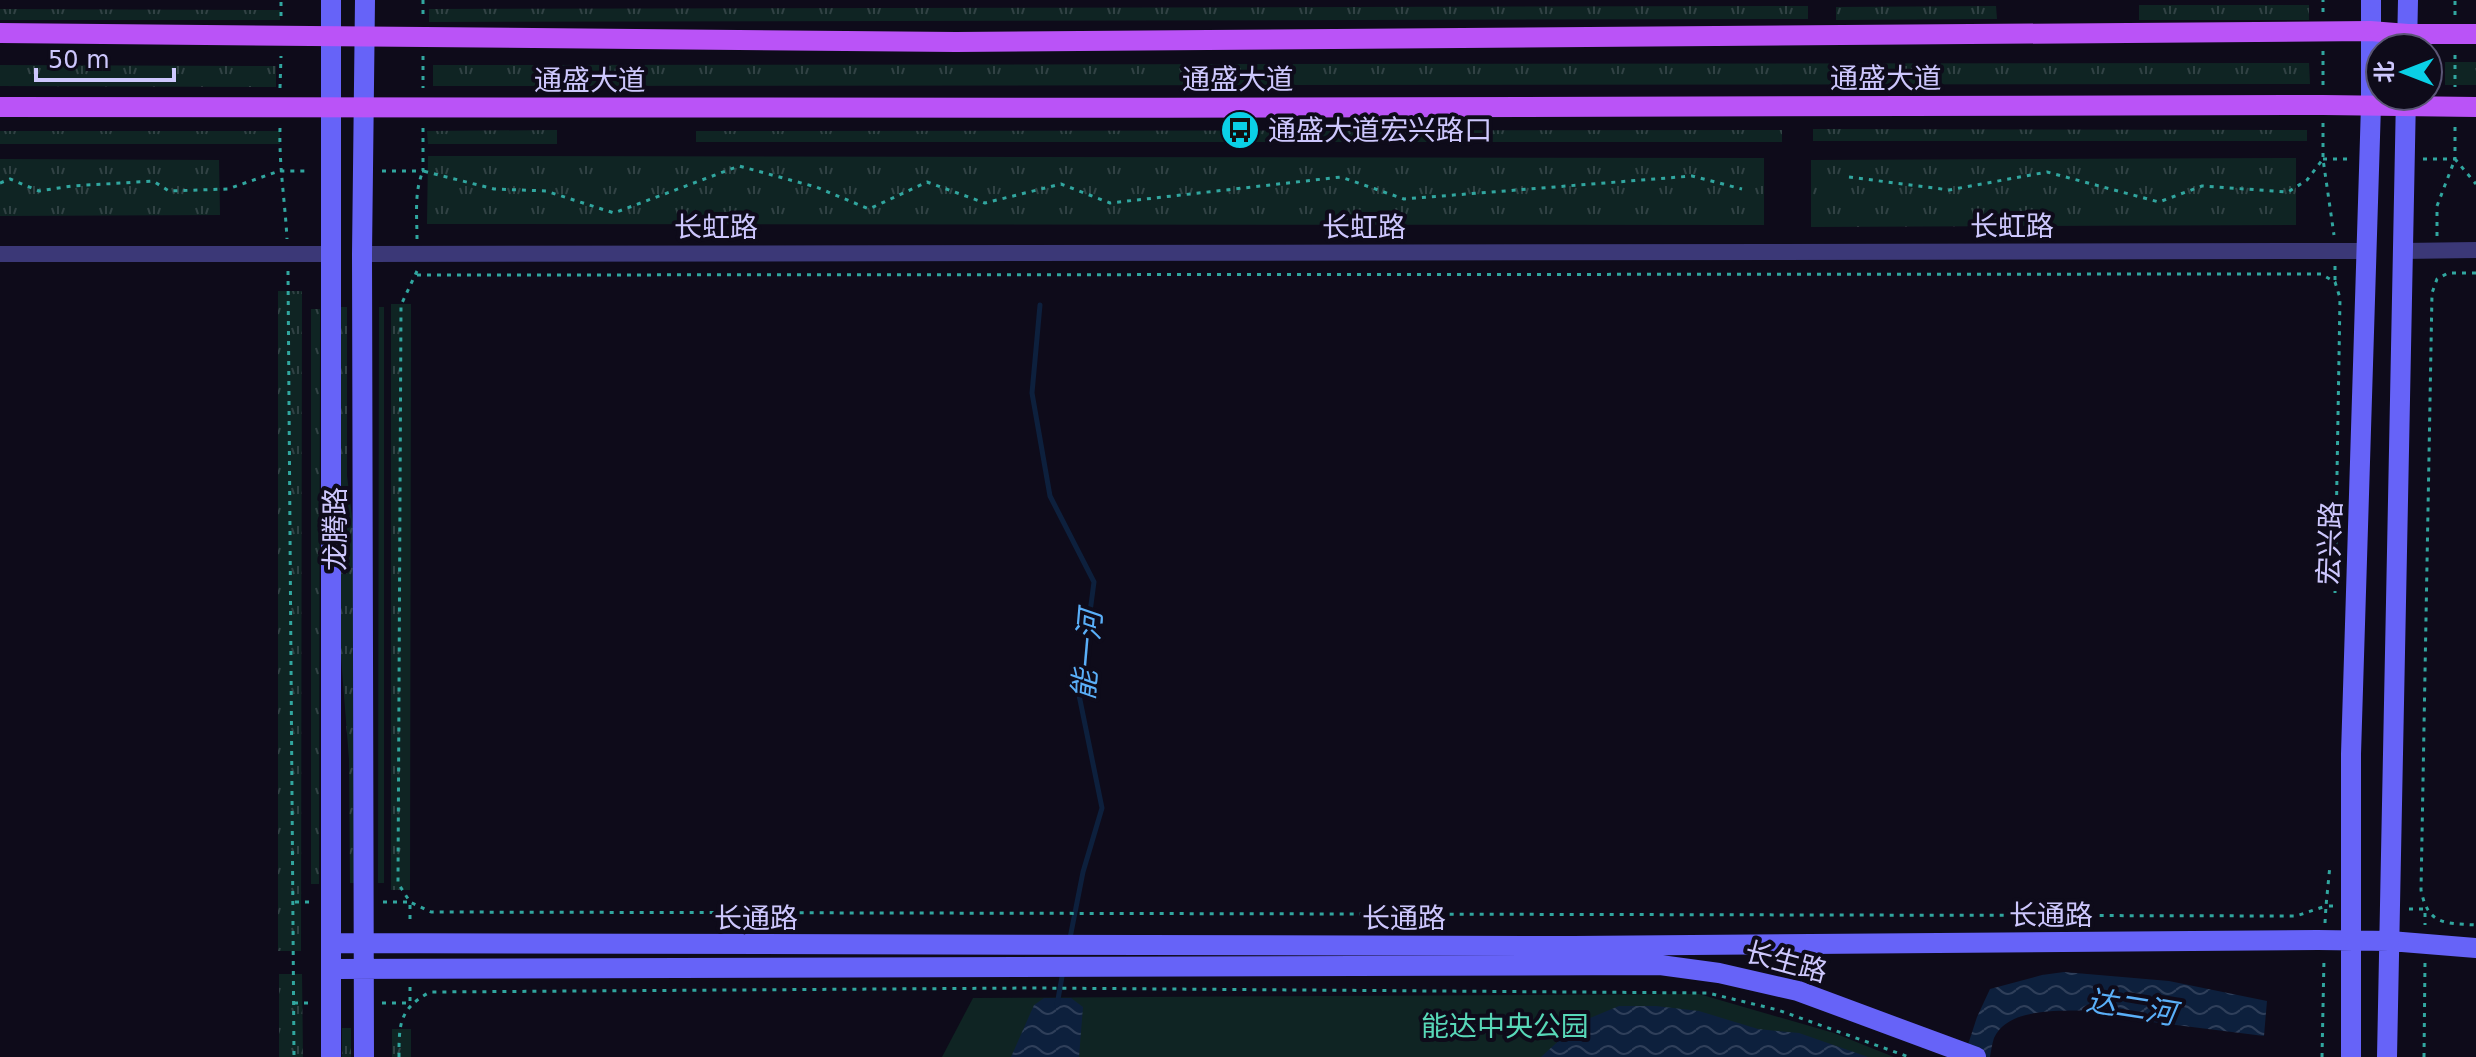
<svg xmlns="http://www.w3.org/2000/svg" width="2476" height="1057" viewBox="0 0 2476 1057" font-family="'DejaVu Sans','Noto Sans SC',sans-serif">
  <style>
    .grass { fill: url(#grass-tufts) }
    .green { fill: #0f2423 }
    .water { fill: url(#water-waves) }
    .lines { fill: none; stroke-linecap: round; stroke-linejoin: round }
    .stream { stroke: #0d203d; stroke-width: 5 }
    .path { stroke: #31a69f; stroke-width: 3; stroke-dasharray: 4 6; stroke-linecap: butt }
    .street { stroke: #3b3877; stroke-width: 16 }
    .secondary { stroke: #6663f8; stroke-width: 20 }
    .primary { stroke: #ba53f7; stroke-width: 20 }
    .labels { text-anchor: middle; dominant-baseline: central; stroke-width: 8; stroke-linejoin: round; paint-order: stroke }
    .street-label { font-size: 28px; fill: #cdc7fd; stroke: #0e0b1a }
    .poi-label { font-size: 28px; fill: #cdc7fd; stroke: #0e0b1a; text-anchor: start }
    .park-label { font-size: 28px; fill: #58d8b8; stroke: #0e0b1a }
    .water-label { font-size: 30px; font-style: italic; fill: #5aaff8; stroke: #0e0b1a }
  </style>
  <defs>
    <pattern id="grass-tufts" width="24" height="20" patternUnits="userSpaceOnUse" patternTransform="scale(2)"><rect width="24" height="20" fill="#0f2423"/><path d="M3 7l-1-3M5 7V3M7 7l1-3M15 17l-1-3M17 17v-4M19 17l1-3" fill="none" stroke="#314244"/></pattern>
    <pattern id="water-waves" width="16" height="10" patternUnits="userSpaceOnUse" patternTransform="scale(2)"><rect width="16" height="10" fill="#0d203d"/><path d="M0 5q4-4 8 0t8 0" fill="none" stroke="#2f3f5a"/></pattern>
  </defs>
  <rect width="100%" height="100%" fill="#0e0b1a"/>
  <!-- grass -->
  <path class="grass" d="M2139 5H2309V20H2139Z
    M1808 6V19L429 22V9Z
    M1996 6 1997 19 1836 20V7Z
    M0 9 280 10V20H0Z
    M2445 62H2476V85H2445Z
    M2309 63 2310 84 433 86V65Z
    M0 65 276 66V87L0 86Z
    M1813 129 2307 130V141H1813Z
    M557 130V144H428L427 131Z
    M1782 130V142H696V131Z
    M0 131H280V144H0Z
    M428 156 1764 158V225L427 224Z
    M2296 158V225L1811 227V160Z
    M0 159 219 160 220 215 0 216Z
    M278 291H302L301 951H278Z
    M391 304H411L410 890H391Z
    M341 307H347V476L357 557V883H350L349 759 341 657Z
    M379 307H384V883H378Z
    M311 309H320L319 884H311Z
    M279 974H302L303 1057H279Z
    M342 1028H351V1057H342Z
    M392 1029H411V1057H392Z"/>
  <!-- green -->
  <path class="green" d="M1699 994 1834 1033 1894 1057H942L973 998Z"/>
  <!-- water -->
  <path class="water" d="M2064 972 2169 981 2267 1001 2264 1036 2128 1019 2112 1009C2080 1014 2011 1001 1994 1038 1992 1044 1991 1051 1990 1057H1964L1977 1017 1990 989 2042 975Z
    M1044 998H1071L1083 1007 1079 1057H1011L1034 1005Z
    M1619 1006H1656L1699 1011 1758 1029 1799 1033 1868 1057H1541L1578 1023Z"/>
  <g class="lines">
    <!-- stream -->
    <path class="stream" d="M1040 305 1032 393 1050 496 1094 582 1079 695 1102 808 1083 872 1070 938
      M1057 1005 1063 971"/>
    <!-- path -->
    <path class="path" d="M423 0V16
      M2323 12V0
      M2455 15V0
      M281 16V0
      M2323 51V88
      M2455 55V87
      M423 56V88
      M280 88 281 56
      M2323 123V159L2334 235
      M280 128C279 166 285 201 287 239
      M2323 159H2351
      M2423 159H2455V127
      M382 171H423V128
      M1849 177 1949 190 2047 172 2159 202 2202 186 2288 192 2307 180 2323 159
      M0 183 10 179 39 191 72 186 153 181 169 191 228 189 279 171H310
      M2437 236V206L2455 159 2476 184
      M417 239C417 216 414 192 423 171L494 189 546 191 614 213 739 166 816 187 869 209 927 182 985 203 1061 184 1110 203 1341 177 1404 199 1692 176 1742 189
      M2335 266V282
      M288 271 294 1057
      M417 271 401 305 398 883 410 902 431 912 2296 916 2326 906 2330 865
      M2476 273H2448L2437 279 2432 293 2421 890C2428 925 2444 923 2476 925
      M417 275 2321 274 2335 282 2340 298 2335 593
      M295 902H311
      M383 902H410V923
      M2409 909H2425V925
      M2325 923 2326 906H2333
      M294 1003H310
      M382 1003H410V987
      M399 1057C399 1024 399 1009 430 992L1032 988 1708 993 1778 1010 1909 1057
      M2322 1057 2324 958
      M2424 1057 2425 961"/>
    <!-- street -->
    <path class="street" d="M2402 251 2476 250
      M0 254H329
      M362 254 2367 251"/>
    <!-- secondary -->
    <path class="secondary" d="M331 0V1057
      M2407 48 2408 0
      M331 943 1573 946 2318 940 2390 941 2476 948
      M331 969 1660 965 1719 973 1798 991 1976 1057
      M364 1057 362 254 365 0
      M2351 1057V754L2371 105V0
      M2387 1057 2406 96"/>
    <!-- primary -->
    <path class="primary" d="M0 33 956 42 2370 31 2408 34H2476
      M0 107C774 110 1549 107 2323 105L2476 107"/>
  </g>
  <!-- icons -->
  <defs>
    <symbol id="bus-disc" viewBox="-11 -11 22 22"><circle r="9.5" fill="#0ad0e6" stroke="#0e0b1a"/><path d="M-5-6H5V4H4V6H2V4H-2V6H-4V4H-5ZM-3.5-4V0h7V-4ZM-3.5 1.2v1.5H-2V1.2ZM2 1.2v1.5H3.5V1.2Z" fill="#111"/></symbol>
  </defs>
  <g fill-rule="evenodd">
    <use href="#bus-disc" x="1218" y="108" width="44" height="44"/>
  </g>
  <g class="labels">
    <!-- street labels -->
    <g class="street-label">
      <text x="1886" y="78">通盛大道</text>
      <text x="1238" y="79">通盛大道</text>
      <text x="590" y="80">通盛大道</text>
      <text x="2012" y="226">长虹路</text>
      <text x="716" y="227">长虹路</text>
      <text x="1364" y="227">长虹路</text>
      <text transform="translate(335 529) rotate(-90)">龙腾路</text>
      <text transform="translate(2330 543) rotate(-88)">宏兴路</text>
      <text x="2051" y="915">长通路</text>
      <text x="756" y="918">长通路</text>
      <text x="1404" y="918">长通路</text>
      <text transform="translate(1786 962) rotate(15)">长生路</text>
    </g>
    <!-- poi labels -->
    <g class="poi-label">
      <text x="1268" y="130">通盛大道宏兴路口</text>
    </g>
    <!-- park labels -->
    <g class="park-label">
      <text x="1505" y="1026">能达中央公园</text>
    </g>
    <!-- water labels -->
    <g class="water-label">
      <text transform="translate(1087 655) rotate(-85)">能一河</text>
      <text transform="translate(2131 1007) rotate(9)">达二河</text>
    </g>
  </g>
  <!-- north arrow -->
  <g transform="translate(2404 72) rotate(270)"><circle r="38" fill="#0e0b1a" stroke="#5a5675" stroke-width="2"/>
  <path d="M0-6L14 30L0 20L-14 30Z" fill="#0ad0e6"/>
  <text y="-12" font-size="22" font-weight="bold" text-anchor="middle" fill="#cdc7fd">北</text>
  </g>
  <!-- scale -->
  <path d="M36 68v12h138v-12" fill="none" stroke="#cdc7fd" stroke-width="4"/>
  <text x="48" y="68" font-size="24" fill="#cdc7fd" stroke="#0e0b1a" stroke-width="6" paint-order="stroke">50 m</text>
</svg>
